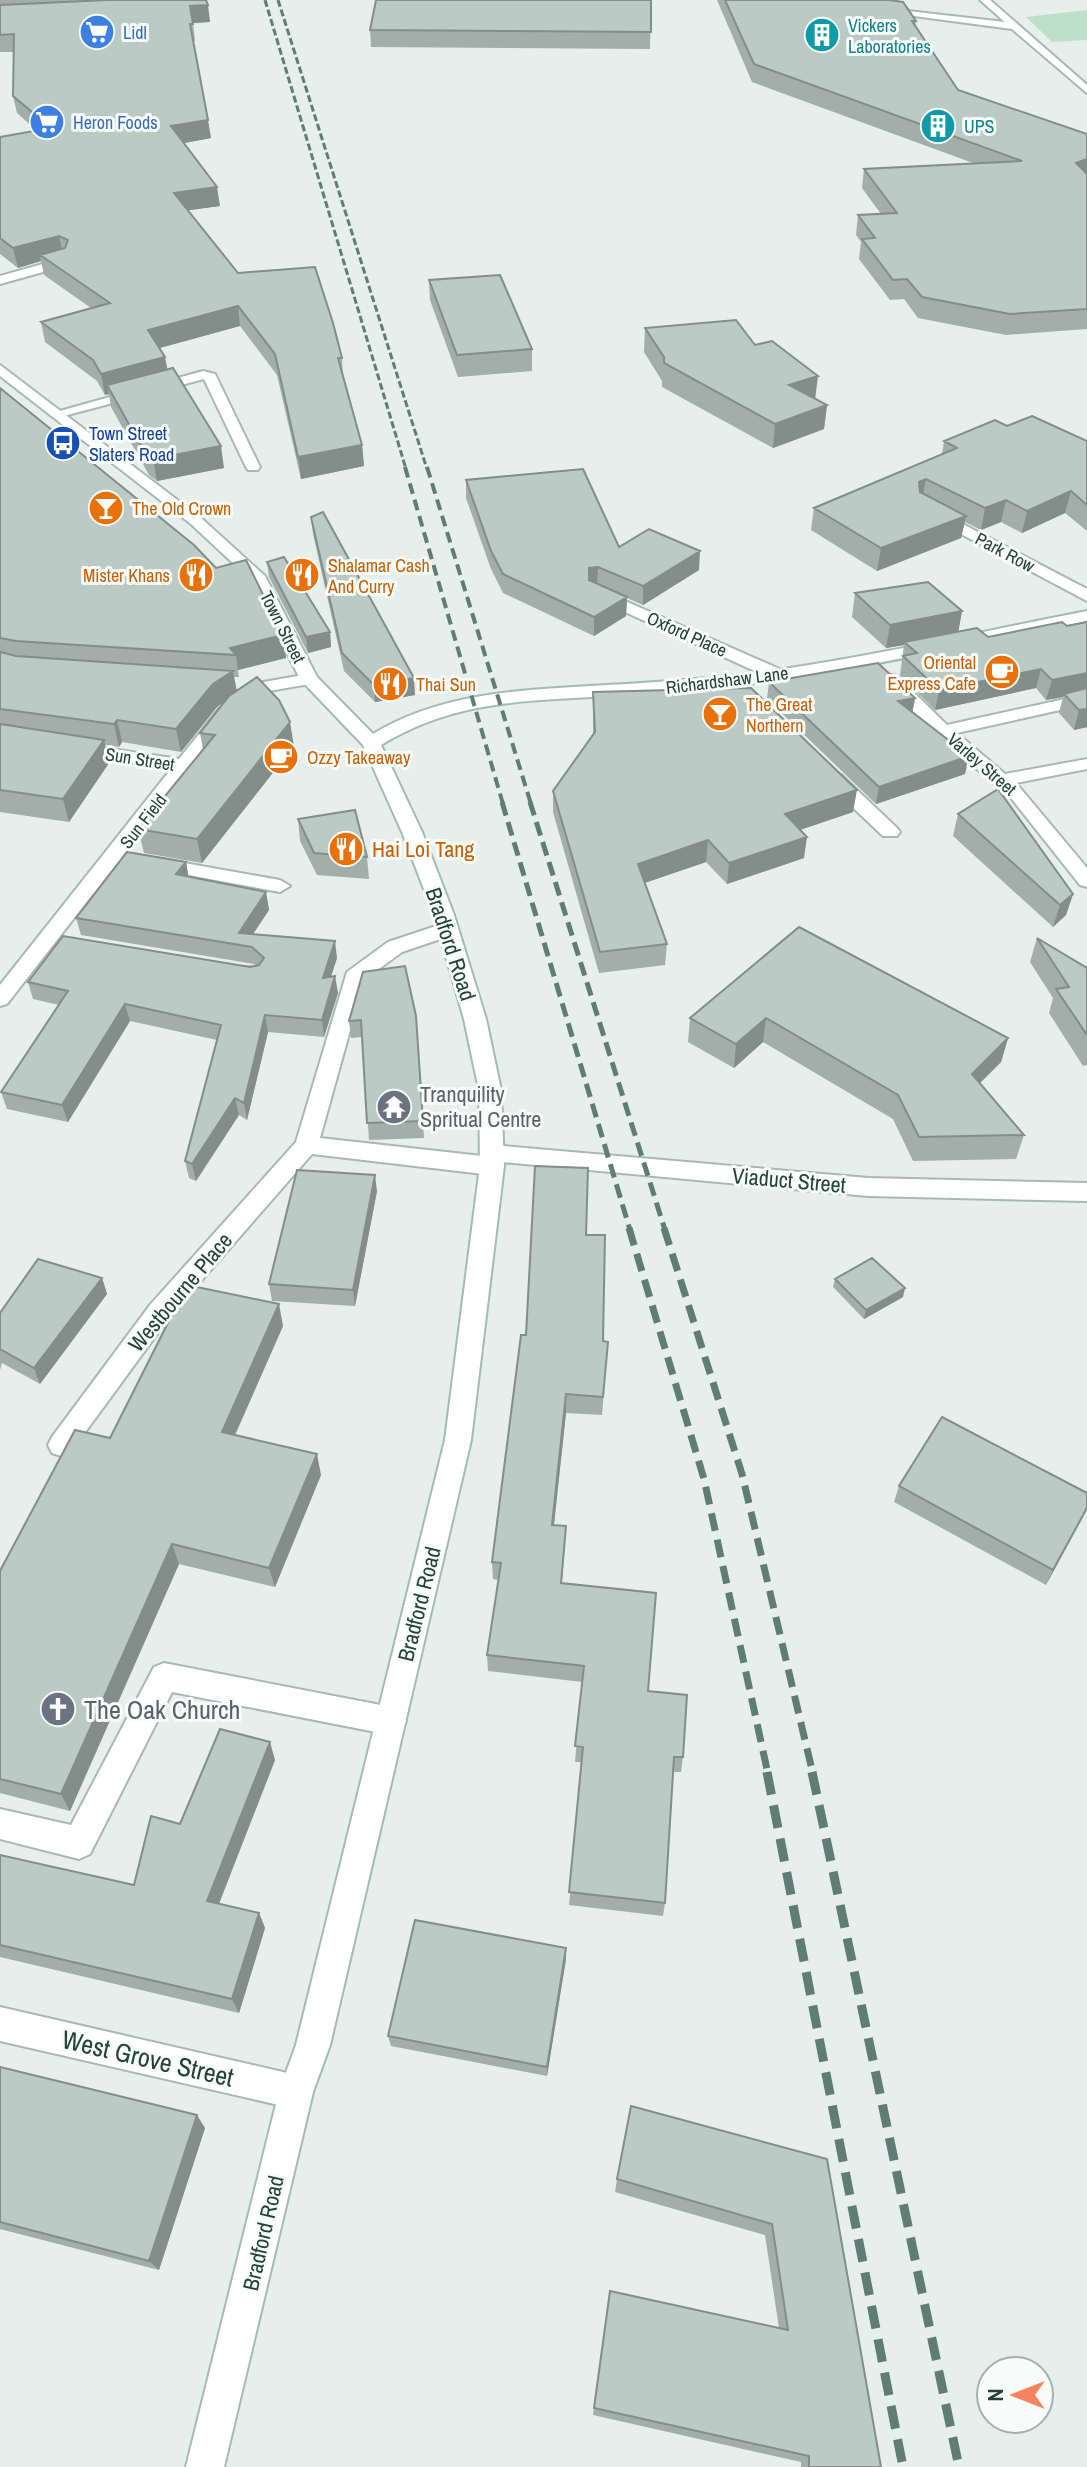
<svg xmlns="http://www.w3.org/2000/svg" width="1087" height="2467" viewBox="0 0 1087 2467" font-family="'Archivo Narrow',sans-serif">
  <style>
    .green { fill: #bfe0c8 }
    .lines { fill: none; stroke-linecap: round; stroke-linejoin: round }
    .street-casing { stroke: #a8b8b2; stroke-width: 4 }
    .secondary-casing { stroke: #a4bbb3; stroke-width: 4 }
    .street { fill: #fff; fill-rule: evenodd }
    .secondary { fill: #fff; fill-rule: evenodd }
    .rail-far4 { stroke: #5f7d75; stroke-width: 3; stroke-dasharray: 7 3; stroke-linecap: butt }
    .rail-far3 { stroke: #5f7d75; stroke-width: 4; stroke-dasharray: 11 6; stroke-linecap: butt }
    .rail-far2 { stroke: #5f7d75; stroke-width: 5; stroke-dasharray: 14 7; stroke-linecap: butt }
    .rail-far1 { stroke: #5f7d75; stroke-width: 7; stroke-dasharray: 18 9; stroke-linecap: butt }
    .rail { stroke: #5f7d75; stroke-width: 9; stroke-dasharray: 23 11; stroke-linecap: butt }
    .wall { fill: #a1aea9 }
    .shaded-wall { fill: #838d89 }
    .building { fill: #bbcac4; stroke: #838d89; stroke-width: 2 }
    .labels { text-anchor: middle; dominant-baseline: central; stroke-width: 6; stroke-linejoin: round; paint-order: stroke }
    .far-culture-label { font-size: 18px; fill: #0d838f; stroke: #f7fbf9; text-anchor: start }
    .far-shop-label { font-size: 18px; fill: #366cbe; stroke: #f7fbf9; text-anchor: start }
    .far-transit-label { font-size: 18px; fill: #164399; stroke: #f7fbf9; text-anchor: start }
    .far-food-label { font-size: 18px; fill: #c56008; stroke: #f7fbf9; text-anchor: start }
    .far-street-label { font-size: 18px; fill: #24423a; stroke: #f7fbf9 }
    .food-label { font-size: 22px; fill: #c56008; stroke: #f7fbf9; text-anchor: start }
    .street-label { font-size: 22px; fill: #24423a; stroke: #f7fbf9 }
    .worship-label { font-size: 22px; fill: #5b616d; stroke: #f7fbf9; text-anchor: start }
    .near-worship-label { font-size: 26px; fill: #5b616d; stroke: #f7fbf9; text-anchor: start }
    .near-street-label { font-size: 26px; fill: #24423a; stroke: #f7fbf9 }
  </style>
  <rect width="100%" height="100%" fill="#e6efeb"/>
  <!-- green -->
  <path class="green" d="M1087 10V40L1052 42 1026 17Z"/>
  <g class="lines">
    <defs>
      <path id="street" d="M980 0H990L1087 85V93L1012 29 876 11 881 8 1005 22Z
        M64 258 70 262 68 265 0 284V276Z
        M203 371 215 374 260 467 258 470H248L246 467 204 379 56 418 49 414Z
        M934 509 1087 589V601L929 517 926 514Z
        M598 589 784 671 787 675 784 679H772L592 597 590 594Z
        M309 674 315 675 318 679 315 683 269 691 231 717 7 1004 0 1006V985L171 769 77 754 71 753 68 749 71 745 77 744 179 759 219 709 258 683Z
        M891 675 897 676 947 725 1087 694V704L957 733 1005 774 1087 759V769L1016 783 1087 868V887L1080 885 1011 798 937 735 885 684 882 680 885 676Z
        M834 773 841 775 897 828 900 832 897 836H883L827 783 825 779 827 775Z
        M156 858 280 880 290 886 280 892 149 868 146 864Z
        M448 922 455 924 458 929 455 934 402 952 364 980 320 1138 482 1156 484 1147 492 1145 868 1178 1087 1183V1201L868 1196 502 1162 504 1166 500 1172 492 1175 312 1154 168 1319 70 1453 61 1456 52 1453 48 1445 52 1437 150 1305 296 1142 347 972 388 942Z
        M164 1663 391 1707 402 1711 406 1721 402 1731 391 1735 172 1692 90 1854 79 1859 0 1839V1809L71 1825 154 1667Z
        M0 2007 296 2075 308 2080 313 2092 308 2104 296 2109 0 2041Z"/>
      <path id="secondary" d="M0 365 201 518 265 576 317 677 373 734C444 691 526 690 607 685 664 682 721 678 777 670 881 655 984 631 1087 611V621C984 641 881 665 778 680 722 688 665 692 609 696 526 701 454 700 381 745L422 832 454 915 486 1019 501 1090 504 1166 471 1440 330 2045 313 2092 224 2467H186L279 2092 296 2045 445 1440 480 1166 479 1090 464 1019 434 915 402 832 363 745 300 679 252 581 191 524 0 376Z"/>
    </defs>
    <!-- street casing -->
    <use href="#street" class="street-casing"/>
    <!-- secondary casing -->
    <use href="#secondary" class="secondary-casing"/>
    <!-- street -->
    <use href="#street" class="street"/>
    <!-- secondary -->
    <use href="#secondary" class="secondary"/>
    <!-- rail-far4 -->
    <path class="rail-far4" d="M265 0 406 469
      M278 0 427 469"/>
    <!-- rail-far3 -->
    <path class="rail-far3" d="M405 467 503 804
      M427 467 531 804"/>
    <!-- rail-far2 -->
    <path class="rail-far2" d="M502 802 630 1230
      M530 802 665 1230"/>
    <!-- rail-far1 -->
    <path class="rail-far1" d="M629 1228 704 1479 768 1774
      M664 1228 742 1474 813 1774"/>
    <!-- rail -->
    <path class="rail" d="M767 1772 903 2467
      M812 1772 959 2467"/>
  </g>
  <!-- wall -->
  <path class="wall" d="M0 0H206L210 22 193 23 195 41H193L211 138 184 143 220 206 188 210 238 273 342 358 343 377 362 445 364 466 301 479 277 375 240 326 160 348 167 369 224 468 157 481 149 475 111 407 109 394 105 395 97 381 45 342 41 322 91 308 44 275 41 261 18 268 0 254V137L36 130 17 113 13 96 14 52H0Z
    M651 0 650 49 371 47 370 30Z
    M717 0H894L916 21 915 27 958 90 1087 134V329L1006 335 918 318 904 299 890 300 859 259 861 242 856 235 858 215 881 214 862 188 864 169 973 163 752 82Z
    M429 280 532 349V371L458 377 430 300Z
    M645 328 755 345 815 399 827 405 824 429 773 448 662 387V381L644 352Z
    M0 388 283 635 286 658 238 670 239 677H234L237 691 294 746 202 863 144 853 138 829 203 750 200 733 224 702 217 707 181 752 122 742 119 747 105 745 109 763 69 822 0 812Z
    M1007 426 1087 441V531L1065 513 1022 533 1001 522 981 530 965 522 961 538 877 571 811 530 814 508 942 454 944 441Z
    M466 480 619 547 699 570 643 605 627 598 626 616 594 636 503 593 491 569 466 498Z
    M311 517 415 695 375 702 344 671 313 534Z
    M267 562 330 632 331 647 308 653 269 577Z
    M855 593 962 611 958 631 988 637 1062 622 1087 727 1074 730 1059 713 1063 697 1046 700 1036 688 935 710 900 675 904 645 886 648 852 617Z
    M769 682 915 698 912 712 969 756 965 774 876 804 767 699Z
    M593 692 853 812 800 830 804 858 727 884 706 862 644 883 667 944 665 965 599 973 553 812V791L593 734Z
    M958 814 1073 894 1066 915 1053 927 953 836Z
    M298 819 367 857 369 879 317 875 300 841Z
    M186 862 188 877 266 892 269 910 253 934 337 958 331 976 338 993 324 1037 268 1032 247 1120 239 1115 196 1181 189 1178 185 1161 217 1040 130 1021 68 1122 7 1109 1 1092 59 1005 33 999 28 982 256 965 254 964 81 935 76 918Z
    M799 927 1008 1038 1001 1062 980 1083 1024 1135 1016 1159 913 1161 893 1119 763 1042 734 1068 688 1042 690 1018Z
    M1037 938 1087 968V1065L1083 1066 1049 1013 1053 998 1030 962Z
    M416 1016 424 1138 369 1140 362 1037 351 1038 349 1021Z
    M377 1191 355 1306 272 1301 269 1284Z
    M586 1235 603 1341 608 1342 602 1415 566 1413 554 1525 565 1544 562 1583 648 1691 683 1757 681 1772H673L665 1903 663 1916 569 1905 582 1762H575L582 1682 488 1671 487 1655 499 1580 493 1579 492 1562 526 1335Z
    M102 1278 107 1294 40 1384 2 1363 0 1370V1313Z
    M835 1279 903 1297 864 1319 833 1287Z
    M283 1326 235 1435 321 1475 275 1587 179 1564 70 1811 0 1793V1571L110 1438Z
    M899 1486 1087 1509 1046 1585 894 1502Z
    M275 1760 219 1904 259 1913 265 1928 239 2013 0 1957V1855L134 1885 180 1824Z
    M566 1948V1959L547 2076 391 2046 388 2036Z
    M0 2067 205 2128 159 2270 0 2229Z
    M827 2159 881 2467H801V2462L593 2415 610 2291 779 2328 765 2235 615 2192 617 2179Z"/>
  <!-- shaded-wall -->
  <path class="shaded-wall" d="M208 5 210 22 193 23 190 6Z
    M208 120 211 138 174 145 171 126Z
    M1087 159V177L1076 163Z
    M217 187 220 206 177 212 174 193Z
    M59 236 63 255H40L41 261 18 268 13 248Z
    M238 306 240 326 152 350 148 330Z
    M165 357 169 377 107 385 109 394 105 395 101 374Z
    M818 376 815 400 789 385Z
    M827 405 824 429 773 448 775 424Z
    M362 445 364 466 301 479 298 457Z
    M221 446 224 468 157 481 153 459Z
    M926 479 922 500 919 482Z
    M1071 491 1065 513 1022 533 1027 511Z
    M1006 500 1001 522 981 530 985 508Z
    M966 516 961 538 877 571 881 548Z
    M700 551 699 570 643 605V586Z
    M598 567 597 585 589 587V568Z
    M627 597 626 616 594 636V617Z
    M962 611 958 634 904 642V645L886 648 890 625Z
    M330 632 331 647 308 653 306 637Z
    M283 635 286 658 238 670 236 655 230 648Z
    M1041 669 1036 688 935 710 939 690Z
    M233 671 237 693 217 707 181 752 176 729 213 684Z
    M1087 673V692L1064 694 1063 697 1046 700 1052 680Z
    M414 678 415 695 375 702 374 685Z
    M915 698 912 715 898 701Z
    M1087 709V727L1074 730 1079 710Z
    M117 720 122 742 119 747 114 724Z
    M290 722 294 746 202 863 197 839Z
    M104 740 109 763 69 822 63 799Z
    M969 756 965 774 876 804 879 787Z
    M857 790 853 812 782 836 785 814Z
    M807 837 804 858 727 884 729 863Z
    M708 840 706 862 636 886 638 864Z
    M186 862 189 879 176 874Z
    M266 892 269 910 245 946 239 933Z
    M1073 894 1066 915 1053 927 1060 905Z
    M335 941 337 958 325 995 323 978Z
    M335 976 338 993 324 1037 322 1020Z
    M125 1004 130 1021 68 1122 62 1105Z
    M265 1015 268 1032 247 1120 244 1103Z
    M766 1018 763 1042 734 1068 736 1044Z
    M1008 1038 1001 1062 965 1098 972 1074Z
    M235 1098 239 1115 196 1181 192 1164Z
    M375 1175 377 1191 355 1306 353 1290Z
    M102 1278 107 1294 40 1384 34 1368Z
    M905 1288 903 1297 864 1319 866 1310Z
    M279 1304 283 1326 227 1453 222 1432Z
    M566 1394V1413L552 1542V1525Z
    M317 1454 321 1475 275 1587 269 1568Z
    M1087 1508V1509L1046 1585 1053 1570Z
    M172 1544 179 1564 70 1811 61 1794Z
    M270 1742 275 1760 214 1916 207 1901Z
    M259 1913 265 1928 239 2013 232 1999Z
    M566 1948V1959L547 2076V2067Z
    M197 2115 205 2128 159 2270 149 2261Z"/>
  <!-- building -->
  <path class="building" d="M107 0H206L208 5 190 6 193 24H190L208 120 171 126 217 187 174 193 238 273 315 267 333 323 342 358H338L362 445 298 457 275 354 238 306 148 330 165 357 101 374 93 360 41 322 110 303 40 255 65 248 68 240 59 236 13 248 0 238V137L51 128 13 96 14 34 0 35V5Z
    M376 0H651V32L370 30Z
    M725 0H889L903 2 916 21H912L958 90 1087 134V159L1076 163 1087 174V309L1010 314 922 297 907 279 893 280 862 239 875 238 858 215 897 213 864 169 1022 161 754 64Z
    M500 275 532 349 457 355 429 280Z
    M736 320 755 345 772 341 818 376 789 385 827 405 775 424 664 363V357L645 328Z
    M173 368 221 446 153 459 145 453 107 385Z
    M0 388 194 545 216 568 246 560 283 635 230 648 236 655 16 641 0 638Z
    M1032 416 1087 441V505L1071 491 1027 511 1006 500 985 508 926 479 919 482 920 492 966 516 881 548 814 508 957 448 944 441 995 420 1007 426Z
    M583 469 619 547 649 529 700 551 643 586 598 567 589 568V580L627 597 594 617 503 574 491 551 466 480Z
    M323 512 414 678 374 685 342 653 311 517Z
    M284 557 330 632 306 637 267 562Z
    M928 582 962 611 890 625 855 593Z
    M1062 622 1067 626 1087 622V673L1052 680 1041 669 939 690 903 656 917 653 904 642 977 628 988 637Z
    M0 652 16 656 233 671 213 684 176 729 117 720 114 724 0 709Z
    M878 663 915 698 898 701 969 756 879 787 769 682Z
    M257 677 279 700 290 722 197 839 138 829 215 735 200 733 229 696Z
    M751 688 857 790 785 814 807 837 729 863 708 840 638 864 667 944 600 952 553 791 595 732 593 692Z
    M1087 688V709L1079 710 1064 694Z
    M0 724 104 740 63 799 0 790Z
    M998 789 1073 894 1060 905 958 814Z
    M355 810 367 857 314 853 298 819Z
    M127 852 186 862 176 874 266 892 239 933 335 941 323 978 335 976 322 1020 265 1015 244 1103 235 1098 192 1164 185 1161 221 1025 125 1004 62 1105 1 1092 68 991 28 982 63 936 250 967 259 965 264 958 252 947 76 918Z
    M799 927 1008 1038 972 1074 1024 1135 919 1137 898 1095 766 1018 736 1044 690 1018Z
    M1037 938 1087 968V1035L1056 989 1069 987Z
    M405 966 416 1016 423 1121 367 1123 361 1020 349 1021 363 972Z
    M535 1166 588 1168 586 1235H605L603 1341 608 1342 603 1397 566 1394 552 1525 566 1526 561 1583 656 1593 648 1691 687 1695 683 1757H674L665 1903 569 1892 583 1747 575 1746 584 1666 487 1655 501 1563 492 1562 521 1335H526Z
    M297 1170 375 1175 353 1290 269 1284Z
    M872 1258 905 1288 866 1310 835 1279Z
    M38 1259 102 1278 34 1368 0 1349V1313Z
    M187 1285 279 1304 222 1432 317 1454 269 1568 172 1544 61 1794 0 1779V1571L75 1430 110 1438Z
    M942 1417 1087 1493V1508L1053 1570 899 1486Z
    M220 1729 270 1742 207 1901 259 1913 232 1999 0 1945V1855L134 1885 151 1816 180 1824Z
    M415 1920 566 1948 547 2067 388 2036Z
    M0 2067 197 2115 149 2261 0 2222Z
    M631 2106 827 2159 881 2467H809V2456L594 2408 610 2291 788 2330 772 2224 617 2179Z"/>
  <!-- icons -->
  <defs>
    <symbol id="supermarket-disc" viewBox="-11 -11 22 22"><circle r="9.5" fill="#3f7fe0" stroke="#f7fbf9"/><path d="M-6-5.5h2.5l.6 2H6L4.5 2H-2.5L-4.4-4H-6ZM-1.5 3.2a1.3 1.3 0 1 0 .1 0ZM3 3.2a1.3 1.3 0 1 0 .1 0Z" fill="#fff"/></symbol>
    <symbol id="building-disc" viewBox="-11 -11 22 22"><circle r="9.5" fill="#0f9aa8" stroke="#f7fbf9"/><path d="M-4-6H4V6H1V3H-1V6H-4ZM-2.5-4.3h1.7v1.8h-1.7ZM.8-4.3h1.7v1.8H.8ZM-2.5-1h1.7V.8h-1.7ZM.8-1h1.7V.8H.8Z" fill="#fff"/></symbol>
    <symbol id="bus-disc" viewBox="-11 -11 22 22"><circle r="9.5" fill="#1a4fb4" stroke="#f7fbf9"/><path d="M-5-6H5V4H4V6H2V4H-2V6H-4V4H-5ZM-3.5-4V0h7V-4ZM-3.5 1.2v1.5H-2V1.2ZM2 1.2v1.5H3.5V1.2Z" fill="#fff"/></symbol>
    <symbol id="bar-disc" viewBox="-11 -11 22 22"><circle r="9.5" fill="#e8710a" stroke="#f7fbf9"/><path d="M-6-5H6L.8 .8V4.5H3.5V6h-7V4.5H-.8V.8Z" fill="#fff"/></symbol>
    <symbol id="restaurant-disc" viewBox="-11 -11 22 22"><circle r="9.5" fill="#e8710a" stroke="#f7fbf9"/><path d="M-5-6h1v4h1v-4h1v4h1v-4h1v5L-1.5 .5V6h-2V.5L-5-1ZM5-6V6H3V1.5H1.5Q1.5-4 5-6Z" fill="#fff"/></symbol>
    <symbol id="cafe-disc" viewBox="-11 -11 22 22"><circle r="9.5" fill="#e8710a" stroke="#f7fbf9"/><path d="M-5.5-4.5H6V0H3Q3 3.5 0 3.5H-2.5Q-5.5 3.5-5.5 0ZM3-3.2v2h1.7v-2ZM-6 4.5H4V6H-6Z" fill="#fff"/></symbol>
    <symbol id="temple-disc" viewBox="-11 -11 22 22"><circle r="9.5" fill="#6b7280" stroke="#f7fbf9"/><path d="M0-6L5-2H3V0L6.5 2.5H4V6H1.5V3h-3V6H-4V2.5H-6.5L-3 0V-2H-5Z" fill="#fff"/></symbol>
    <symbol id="church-disc" viewBox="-11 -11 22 22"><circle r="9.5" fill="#6b7280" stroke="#f7fbf9"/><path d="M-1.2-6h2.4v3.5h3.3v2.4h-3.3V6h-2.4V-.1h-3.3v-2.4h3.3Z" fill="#fff"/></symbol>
  </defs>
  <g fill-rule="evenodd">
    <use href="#supermarket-disc" x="77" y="12" width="40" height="40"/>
    <use href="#building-disc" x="802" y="15" width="40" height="40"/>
    <use href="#supermarket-disc" x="27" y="102" width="40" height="40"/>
    <use href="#building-disc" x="918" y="106" width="40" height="40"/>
    <use href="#bus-disc" x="43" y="423" width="40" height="40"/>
    <use href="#bar-disc" x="86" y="488" width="40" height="40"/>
    <use href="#restaurant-disc" x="176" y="555" width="40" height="40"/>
    <use href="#restaurant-disc" x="282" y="555" width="40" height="40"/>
    <use href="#cafe-disc" x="982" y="652" width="40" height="40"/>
    <use href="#restaurant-disc" x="370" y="664" width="40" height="40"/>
    <use href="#bar-disc" x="700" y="694" width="40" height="40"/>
    <use href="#cafe-disc" x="261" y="737" width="40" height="40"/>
    <use href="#restaurant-disc" x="326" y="829" width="40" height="40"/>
    <use href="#temple-disc" x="374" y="1087" width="40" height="40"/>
    <use href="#church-disc" x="38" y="1689" width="40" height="40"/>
  </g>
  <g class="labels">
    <!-- far-culture labels -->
    <g class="far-culture-label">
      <text x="848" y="25">Vickers<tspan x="848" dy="21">Laboratories</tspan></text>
      <text x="964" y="126">UPS</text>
    </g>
    <!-- far-shop labels -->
    <g class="far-shop-label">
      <text x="123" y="32">Lidl</text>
      <text x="73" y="122">Heron Foods</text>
    </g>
    <!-- far-transit labels -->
    <g class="far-transit-label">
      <text x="89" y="433">Town Street<tspan x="89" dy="21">Slaters Road</tspan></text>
    </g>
    <!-- far-food labels -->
    <g class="far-food-label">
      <text x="132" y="508">The Old Crown</text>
      <text x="328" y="565">Shalamar Cash<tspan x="328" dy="21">And Curry</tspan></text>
      <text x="170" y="575" text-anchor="end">Mister Khans</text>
      <text x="976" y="662" text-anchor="end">Oriental<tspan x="976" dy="21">Express Cafe</tspan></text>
      <text x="416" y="684">Thai Sun</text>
      <text x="746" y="704">The Great<tspan x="746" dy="21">Northern</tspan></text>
      <text x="307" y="757">Ozzy Takeaway</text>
    </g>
    <!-- far-street labels -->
    <g class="far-street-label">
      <text transform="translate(1005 552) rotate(28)">Park Row</text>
      <text transform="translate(283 627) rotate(63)">Town Street</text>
      <text transform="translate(687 634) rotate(24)">Oxford Place</text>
      <text transform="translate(727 680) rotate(-7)">Richardshaw Lane</text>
      <text transform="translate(140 759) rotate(9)">Sun Street</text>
      <text transform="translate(982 764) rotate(41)">Varley Street</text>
      <text transform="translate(143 821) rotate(-52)">Sun Field</text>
    </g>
    <!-- food labels -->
    <g class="food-label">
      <text x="372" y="849">Hai Loi Tang</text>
    </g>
    <!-- street labels -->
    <g class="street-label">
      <text transform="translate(451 944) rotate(72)">Bradford Road</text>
      <text transform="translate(789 1180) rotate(5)">Viaduct Street</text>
      <text transform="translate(180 1292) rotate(-50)">Westbourne Place</text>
      <text transform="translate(419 1604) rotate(-76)">Bradford Road</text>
      <text transform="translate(263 2233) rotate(-77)">Bradford Road</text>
    </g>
    <!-- worship labels -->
    <g class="worship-label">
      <text x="420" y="1094">Tranquility<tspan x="420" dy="25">Spritual Centre</tspan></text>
    </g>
    <!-- near-worship labels -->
    <g class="near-worship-label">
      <text x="84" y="1709">The Oak Church</text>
    </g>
    <!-- near-street labels -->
    <g class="near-street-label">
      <text transform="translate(148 2058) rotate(13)">West Grove Street</text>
    </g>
  </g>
  <!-- north arrow -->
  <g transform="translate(1015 2395) rotate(270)"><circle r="38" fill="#f7fbf9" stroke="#a3b1ad" stroke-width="2"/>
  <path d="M0-6L14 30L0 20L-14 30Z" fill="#f4845f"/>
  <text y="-12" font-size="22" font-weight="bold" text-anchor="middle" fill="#24423a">N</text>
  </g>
</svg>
